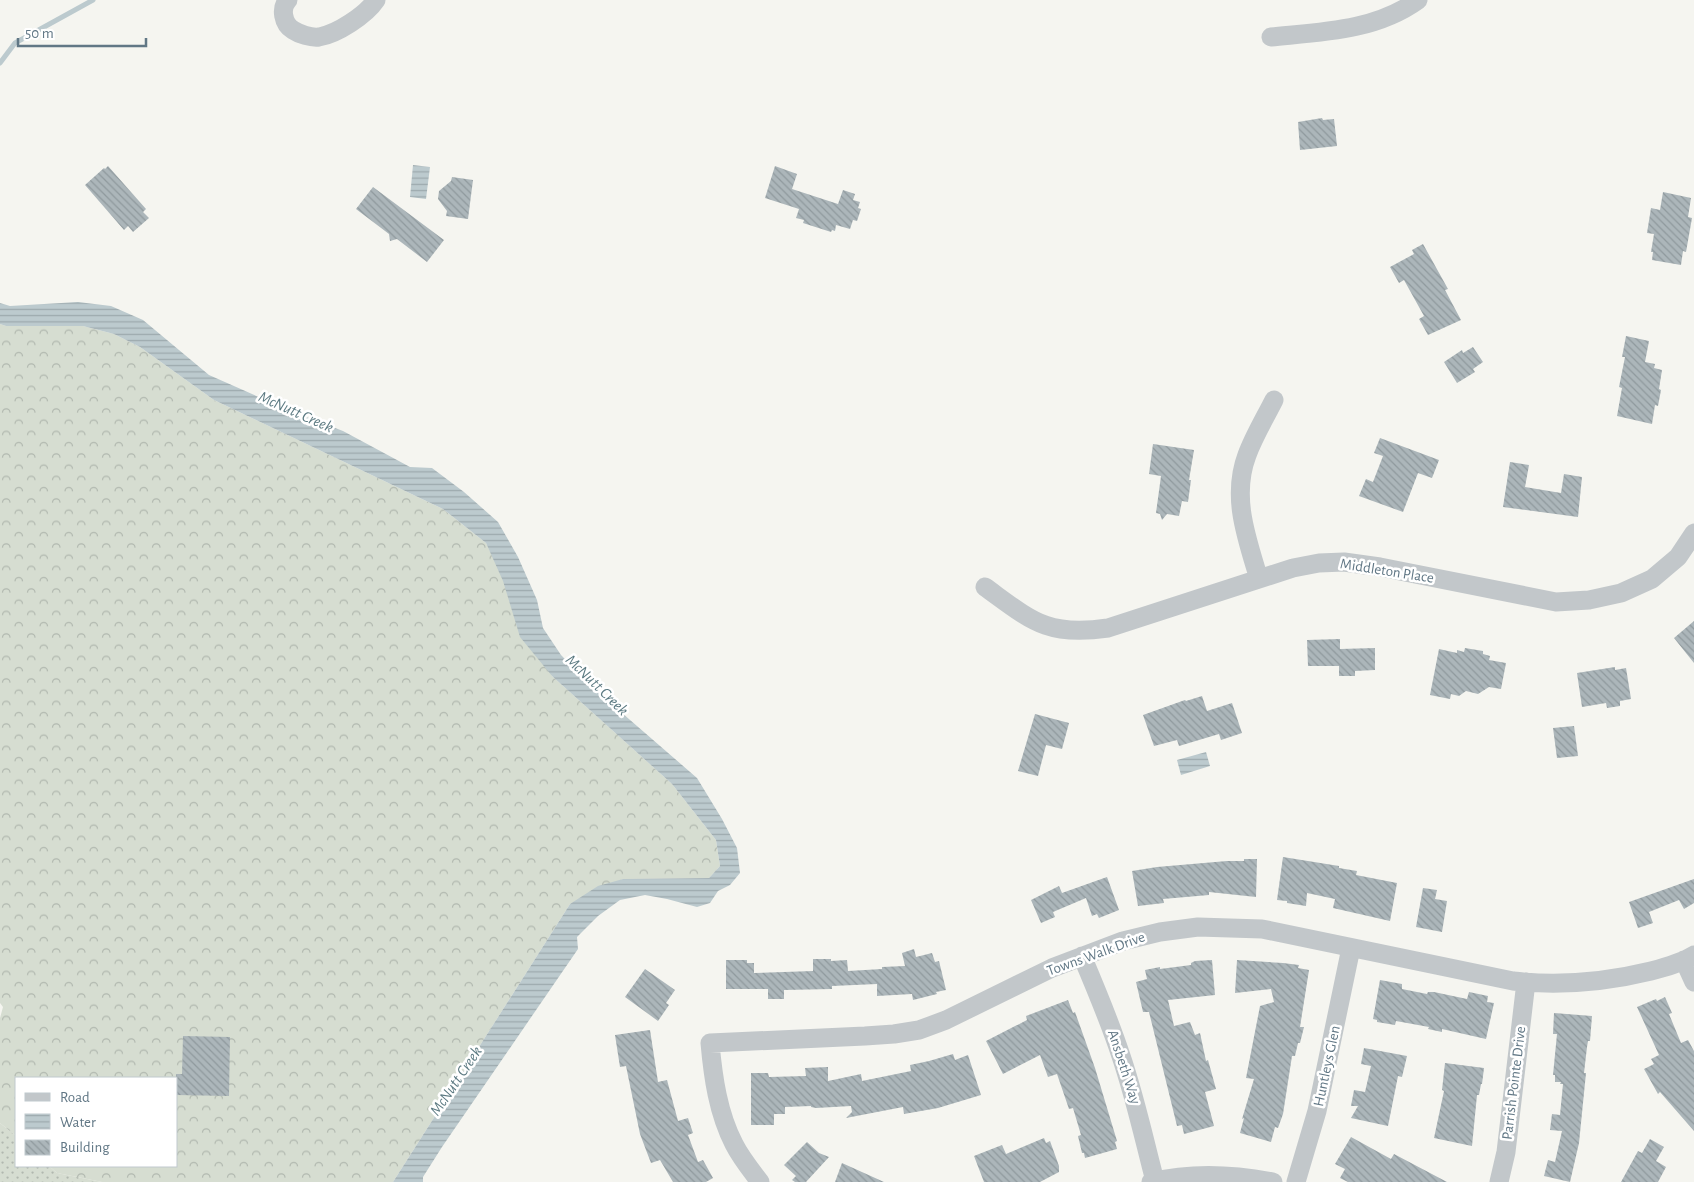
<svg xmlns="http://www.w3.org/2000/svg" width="1694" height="1182" viewBox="0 0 1694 1182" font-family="'Alegreya Sans',sans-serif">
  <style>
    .grass { fill: url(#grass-dots) }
    .forest { fill: url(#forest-crowns) }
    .water { fill: url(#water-rules) }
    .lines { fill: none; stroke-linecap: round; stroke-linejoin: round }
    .stream { stroke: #bccace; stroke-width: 5 }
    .building { fill: url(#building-back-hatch) }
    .minor { stroke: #c2c7ca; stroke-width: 19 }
    .labels { text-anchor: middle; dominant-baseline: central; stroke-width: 5; stroke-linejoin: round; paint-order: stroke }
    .street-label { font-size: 15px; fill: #617785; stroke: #fff }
    .water-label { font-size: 16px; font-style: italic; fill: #5c7a82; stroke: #fff }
  </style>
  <defs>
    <pattern id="grass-dots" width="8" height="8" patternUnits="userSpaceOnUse" patternTransform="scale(1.25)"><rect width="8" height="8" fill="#d6ddd1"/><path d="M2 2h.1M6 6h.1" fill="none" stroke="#b1b8af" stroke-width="1.8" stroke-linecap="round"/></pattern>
    <pattern id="forest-crowns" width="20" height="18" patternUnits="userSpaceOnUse" patternTransform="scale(1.25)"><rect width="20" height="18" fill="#d6ddd1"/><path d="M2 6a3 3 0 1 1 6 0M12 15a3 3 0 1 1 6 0" fill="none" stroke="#b1b8af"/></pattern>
    <pattern id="water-rules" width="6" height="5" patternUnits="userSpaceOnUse" patternTransform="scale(1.25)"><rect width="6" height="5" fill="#bccace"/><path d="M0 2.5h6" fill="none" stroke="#9ca9ad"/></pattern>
    <pattern id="building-back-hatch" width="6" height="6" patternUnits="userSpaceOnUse" patternTransform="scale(1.25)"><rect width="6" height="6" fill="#acb6ba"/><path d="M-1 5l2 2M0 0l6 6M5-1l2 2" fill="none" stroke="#8f999d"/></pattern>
  </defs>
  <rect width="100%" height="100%" fill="#f5f5f0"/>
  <!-- grass -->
  <path class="grass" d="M0 1123 16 1136V1166H49L57 1173 102 1182H0Z"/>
  <!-- forest -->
  <path class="forest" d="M0 324 6 326H83L114 334 140 347 214 400 443 509 486 543 552 676 672 784 716 840 720 866 709 878 623 879 570 904 393 1182H102L57 1173 49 1166H176V1078H16V1136L0 1123V1018L3 1007 0 1003Z"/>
  <!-- water -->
  <path class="water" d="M413 165 430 167 426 199 410 197Z
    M78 302 111 306 143 320 209 375 288 410 343 431 410 467 432 468 464 492 498 522 518 557 537 600 543 628 561 655 592 687 697 778 722 819 737 848 740 873 730 885 718 891 710 903 697 907 667 899 645 895 620 900 598 916 577 937 578 949 442 1147 423 1177V1182H393L570 904 598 886 623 879 709 878 720 866 716 840 672 784 552 676 520 637 503 581 486 543 443 509 214 400 140 347 114 334 83 326H6L0 324V303L10 306Z
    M1206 752 1210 766 1181 775 1177 760Z"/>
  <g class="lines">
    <!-- stream -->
    <path class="stream" d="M0 63 15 43 93 0"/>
  </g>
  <!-- building -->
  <path class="building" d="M1322 118 1323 120 1334 119 1337 146 1300 150 1298 122Z
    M108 166 146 209 143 212 149 218 133 232 128 226 124 230 85 185 104 168 105 169Z
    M775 166 797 174 792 189 838 204 843 190 855 194 853 200 860 202 858 208 861 209 857 221 853 220 850 229 836 225 835 231 832 230 831 232 803 223 804 220 796 218 799 209 765 198Z
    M452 177 473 180 468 219 446 216 447 211 438 199 439 191 451 181Z
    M373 187 444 240 427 262 397 239 390 241 389 234 356 209Z
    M1663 192 1691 198 1688 217 1692 218 1686 252 1683 251 1681 265 1652 260 1653 252H1651L1654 234 1647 233 1651 208 1660 210Z
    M1423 244 1448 289 1445 290 1461 320 1428 335 1419 319 1424 316 1404 280 1399 283 1390 267 1414 254 1412 250Z
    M1626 336 1649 341 1645 362 1655 364 1654 368 1662 370 1659 389 1661 390 1658 406 1655 405 1652 424 1617 416 1622 388 1619 387 1625 357H1622Z
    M1473 347 1483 362 1473 369 1475 372 1457 383 1444 362 1462 350 1463 353Z
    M1380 438 1439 460 1432 478 1418 473 1403 512 1359 496 1366 479 1373 482 1383 456 1374 453Z
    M1153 444 1194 450 1189 480H1191L1188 502 1182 501 1179 516 1167 514 1162 520 1160 514 1156 513 1161 476 1149 474Z
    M1510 462 1529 465 1525 487 1561 493 1564 474 1582 477 1578 517 1503 507Z
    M1694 621V663L1674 638Z
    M1340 639V649L1375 648V670L1355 671V676H1339V666H1308L1307 640Z
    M1465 648 1483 651V654L1490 656 1489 660 1506 663 1501 689 1489 687 1478 694 1466 691 1459 696 1451 694 1450 699 1430 695 1439 649 1457 653V650L1464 652Z
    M1615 667V670L1626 668 1631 699 1620 701V706L1607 708 1606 703 1582 707 1577 673Z
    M1202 696 1207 711 1232 703 1242 733 1221 740 1219 734 1179 746 1177 740 1154 746 1143 715 1185 700 1186 701Z
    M1035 714 1069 723 1062 749 1046 745 1038 776 1018 771Z
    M1574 726 1578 756 1557 758 1553 728Z
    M1283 857 1339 866V868L1357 871 1356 875 1397 883 1390 921 1333 908 1335 899 1307 893 1306 906 1287 903V901L1277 900Z
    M1244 859H1257L1256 897 1209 892V895L1163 899 1164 903 1138 906 1132 871 1157 867 1227 861H1244Z
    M1107 877 1119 910 1099 918 1097 914 1092 916 1086 898 1053 912 1055 917 1041 923 1031 900 1059 886 1062 893Z
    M1694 879V903L1684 909 1679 900 1649 912 1653 923 1638 928 1629 902Z
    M1423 888 1437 890 1435 899 1447 901 1442 932 1416 927Z
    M914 949 916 957 932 953 935 962 939 961 946 990 936 992 937 994 913 1000 912 994 877 996V984L832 986V989L784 990V999H768V989H726V960H747V963H754V973L813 971V959H831V961L847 960 848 971 882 969V967L905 966 902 953Z
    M1212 960 1215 995 1168 1000 1174 1026 1190 1022 1195 1035 1200 1033 1206 1061 1208 1060 1216 1089 1205 1092 1214 1126 1184 1134 1182 1125 1177 1126 1149 1012H1143L1136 982 1147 979 1145 970 1160 967V969L1191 965V963L1195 961Z
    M1237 960 1283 963 1299 965 1298 968 1309 970 1300 1027H1304L1300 1043H1298L1295 1056H1292L1283 1114 1278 1128 1275 1127 1271 1142 1240 1133 1244 1118 1242 1119 1254 1079 1246 1078 1260 1006 1274 1002 1271 989 1235 993Z
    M645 969 675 990 666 1003 669 1005 658 1021 625 997Z
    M1380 980 1402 984V989L1427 994 1428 992H1434L1467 999 1469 992 1488 996 1487 1002 1494 1003 1486 1039 1442 1029V1032L1428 1029 1429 1027 1396 1021 1395 1025 1377 1022V1020L1373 1019Z
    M1665 997 1672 1013 1669 1014 1681 1043 1688 1040 1694 1051V1131L1660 1092 1658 1094 1644 1069 1654 1064 1651 1059 1659 1055 1637 1007 1656 999 1657 1001Z
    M1068 1000 1073 1013 1075 1012 1095 1068 1117 1141 1115 1142 1117 1149 1085 1158 1084 1153H1082L1078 1136 1081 1135 1073 1108 1069 1109 1057 1074 1048 1077 1040 1055 1003 1074 986 1041 1027 1020 1026 1016Z
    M1554 1013 1592 1016 1590 1041H1588L1587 1047 1584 1073H1586L1579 1143 1570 1182 1544 1176 1548 1160 1555 1162 1562 1131 1550 1130 1552 1114 1560 1115 1563 1084H1560L1561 1082H1555V1075H1553L1557 1034H1553Z
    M650 1030 658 1082 667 1080 678 1121 688 1118 693 1133 688 1135 698 1162 703 1160 713 1178 706 1182H673L660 1160 651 1163 646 1150 640 1134 626 1066 620 1067 615 1035Z
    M183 1036 230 1037 229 1096 176 1095V1074H182Z
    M1364 1048 1407 1056 1402 1077 1398 1076 1388 1126 1351 1118 1358 1106H1351L1354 1090 1365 1092 1371 1066 1361 1064Z
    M953 1054 955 1060 968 1055 981 1095 938 1108 904 1114 903 1107 846 1118 852 1112 851 1106 816 1108 811 1107V1106L785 1107V1114H774V1125H751V1073H768L769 1077 806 1076 805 1068 828 1067V1081L861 1074 862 1081 911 1071 910 1065 929 1061Z
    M1445 1063 1484 1068 1482 1084H1481L1479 1095H1477L1472 1146 1434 1138 1444 1091 1442 1090Z
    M1351 1137 1391 1159 1394 1154 1447 1182H1348L1340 1178 1345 1169 1335 1164Z
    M1044 1138 1046 1143 1050 1141 1059 1166V1172L1040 1182H984L974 1156 1002 1145 1006 1154Z
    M1650 1139 1664 1147 1656 1161 1666 1167 1658 1182H1621L1638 1151 1642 1153Z
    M807 1142 819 1153 829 1157 806 1182H795L792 1180 796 1176 784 1165Z
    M842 1163 884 1182H835Z"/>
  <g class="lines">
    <!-- minor -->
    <path class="minor" d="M288 0C280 8 283 24 293 30 299 34 311 38 319 37 337 34 366 15 376 0
      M1271 37C1321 32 1375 31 1418 0
      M1259 579C1247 539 1231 497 1247 455 1254 436 1265 418 1274 400
      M985 587C1032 621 1047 637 1108 628L1293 568 1319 563 1344 562 1380 567 1556 602 1589 600 1621 593 1652 579 1678 557 1694 533
      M1082 956C1096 989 1110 1022 1121 1056 1135 1097 1144 1139 1155 1181
      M1684 960 1694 982
      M760 1182C751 1170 741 1158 734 1144 718 1113 713 1077 710 1043L865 1036 894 1034 919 1030 946 1020 1052 968 1123 941 1160 932 1198 927 1262 929 1513 981C1559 986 1606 982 1651 971 1666 967 1681 963 1694 955
      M1151 1182C1192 1172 1232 1174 1273 1182
      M1296 1182 1317 1111 1351 948
      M1499 1182 1506 1152 1526 982"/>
  </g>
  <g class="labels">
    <!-- street labels -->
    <g class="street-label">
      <text transform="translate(1387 571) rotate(9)">Middleton Place</text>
      <text transform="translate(1096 954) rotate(-20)">Towns Walk Drive</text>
      <text transform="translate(1327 1066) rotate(-78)">Huntleys Glen</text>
      <text transform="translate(1124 1067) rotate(72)">Ansbeth Way</text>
      <text transform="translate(1514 1083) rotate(-83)">Parrish Pointe Drive</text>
    </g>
    <!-- water labels -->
    <g class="water-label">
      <text transform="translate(296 412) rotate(24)">McNutt Creek</text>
      <text transform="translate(597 685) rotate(44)">McNutt Creek</text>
      <text transform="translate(456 1081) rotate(-56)">McNutt Creek</text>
    </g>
  </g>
  <!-- legend -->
  <rect x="15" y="1077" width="162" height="90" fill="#ffffff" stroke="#c0c9ce"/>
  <rect x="25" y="1093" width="25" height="8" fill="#c2c7ca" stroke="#c0c9ce"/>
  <text x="60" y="1102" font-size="15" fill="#617785">Road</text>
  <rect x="25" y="1114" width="25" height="15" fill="url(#water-rules)" stroke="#c0c9ce"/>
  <text x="60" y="1127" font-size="15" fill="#617785">Water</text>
  <rect x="25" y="1140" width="25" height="15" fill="url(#building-back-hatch)" stroke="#c0c9ce"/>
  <text x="60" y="1152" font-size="15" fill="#617785">Building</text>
  <!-- scale -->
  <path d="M18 38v8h128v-8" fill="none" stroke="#617785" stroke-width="2.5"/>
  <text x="25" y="38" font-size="15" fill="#617785" stroke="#ffffff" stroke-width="4" paint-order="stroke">50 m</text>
</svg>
